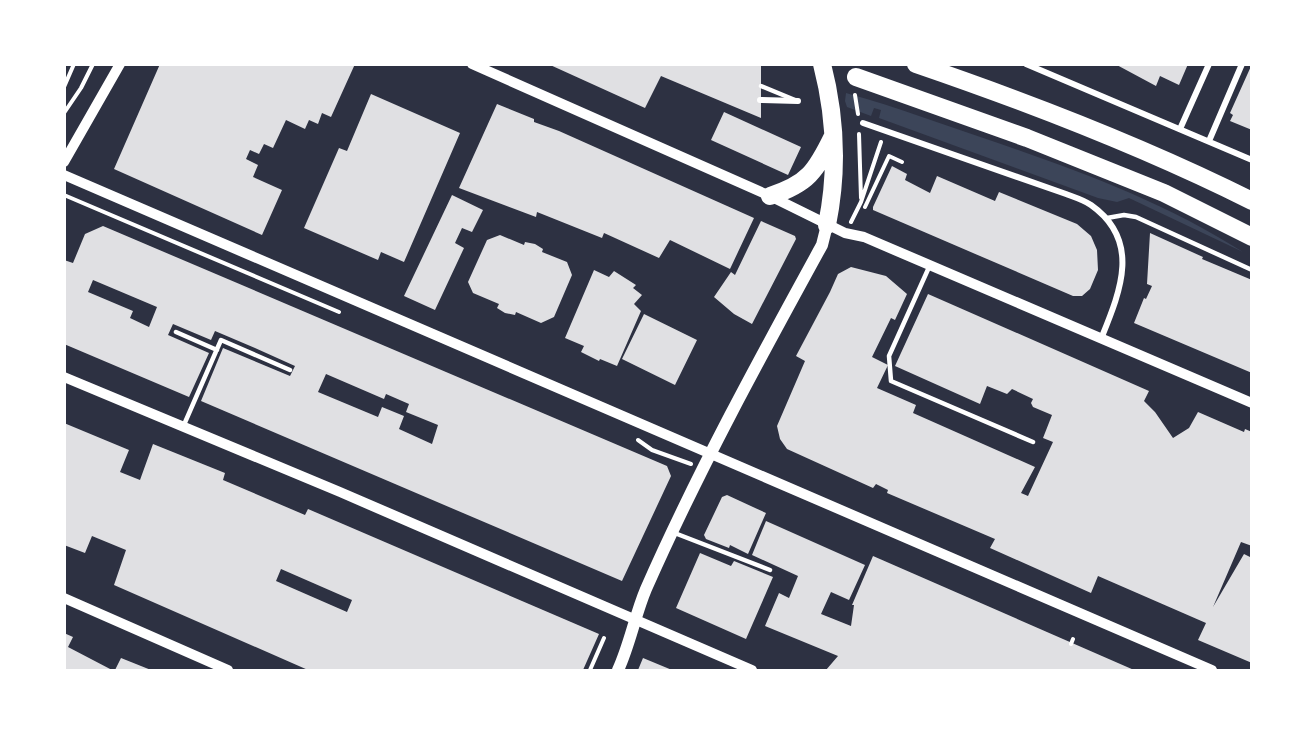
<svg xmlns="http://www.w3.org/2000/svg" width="1316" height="735" viewBox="0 0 1316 735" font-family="Lora,serif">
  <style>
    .green { fill: #3c4559 }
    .building { fill: #e0e0e3; fill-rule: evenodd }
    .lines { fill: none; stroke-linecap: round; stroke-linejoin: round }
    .path { stroke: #fff; stroke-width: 4 }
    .service { stroke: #fff; stroke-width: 4.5 }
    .minor { stroke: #fff; stroke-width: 6 }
    .tertiary { stroke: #fff; stroke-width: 10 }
    .secondary { stroke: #fff; stroke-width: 12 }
    .motorway { stroke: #fff; stroke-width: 18 }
  </style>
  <rect width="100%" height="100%" fill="#2d3142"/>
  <!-- green -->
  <path class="green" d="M846 93C897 107 947 126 998 143 1083 172 1166 203 1243 252L1129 198 1117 202 1098 198 879 118 881 110 874 108 871 116 847 107 845 101Z"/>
  <!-- building -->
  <path class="building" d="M160 64H355L331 117 322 113 318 124 309 120 305 129 286 120 273 148 264 144 259 154 250 150 246 159 258 165 253 177 282 190 262 235 114 169Z
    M548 64H761V118L661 76 645 108Z
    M1115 64H1188L1179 85 1160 76 1156 86Z
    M1252 64V130L1230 121 1233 115 1230 113Z
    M371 94 460 133 404 262 381 252 378 260 304 228 339 148 347 151Z
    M497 104 534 119V122L559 131 754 218 730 269 670 240 659 258 604 233 602 238 537 212 536 217 459 188Z
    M724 112 801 147 788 175 711 140Z
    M892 166 907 174 905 180 930 193 937 176 995 201 999 192 1077 224 1091 236 1097 250 1098 270 1090 289 1082 296H1073L873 210V207Z
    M452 195 483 210 472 232 462 228 455 243 464 248 435 310 404 296Z
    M761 221 795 236 796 239 752 324 734 314 714 297 731 272 735 275Z
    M103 226 667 466 671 476 622 581 201 401 223 348 290 376 295 366 255 348 215 331 211 340 173 324 168 335 209 353 189 397 64 344V260L73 263 85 234ZM93 280 157 307 149 327 130 318 133 311 88 292ZM326 374 384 399 386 394 409 404 406 412 438 425 432 444 399 429 404 416 382 407 378 417 318 392Z
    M1150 233 1203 257 1202 259 1252 280V373L1134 323 1144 298 1146 299 1152 286 1147 284Z
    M500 235 524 245 525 242 535 244 543 249 542 252 567 262 572 275 554 317 541 323 516 312 515 315 505 313 497 308 499 304 473 293 468 282 487 240Z
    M851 267 886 276 907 294 895 320 891 318 872 357 888 365 877 388 916 405 913 413 1035 467 1021 493 1028 496 1053 442 1043 438 1052 415 1033 407 1031 403 1033 399 1012 389 1007 394 987 386 980 404 895 366 928 294 1149 391 1144 401 1155 412 1173 438 1189 428 1198 412 1244 432 1245 429 1252 432V546L1241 542 1213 607 1244 554 1252 558V663L1198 640 1206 623 1098 576 1091 593 990 548 995 539 887 493 888 490 876 484 873 488 787 449 780 439 777 426 805 361 796 356 830 292 838 274Z
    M594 270 609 277 614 271 636 285 633 288 642 295 634 304 641 311 617 366 600 359 599 361 581 352 584 346 565 338Z
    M644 314 697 340 675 385 622 359Z
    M64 423 129 450 120 472 140 480 153 444 225 473 223 480 305 515 308 509 599 634 583 670H308L114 585 126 550 92 536 85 553 64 545ZM281 569 352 600 347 612 276 581Z
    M727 495 766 513 748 554 730 545 729 548 706 539 704 535 722 497Z
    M766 521 865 565 849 600 831 592 821 614 851 626 854 605H852L873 556 1134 670H826L838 656 765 626 779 593 789 598 798 576 752 555Z
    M700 553 731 566 734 561 773 577 746 639 676 608Z
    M64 633 73 637 68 647 112 670H64Z
    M121 658 151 670H115Z
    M643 658 672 670H638Z"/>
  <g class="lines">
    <!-- path -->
    <path class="path" d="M64 87 74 64
      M855 95 858 114
      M64 113 81 88 93 64
      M859 134 861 198
      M64 195 339 312
      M865 207 889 156 902 162
      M851 222 861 202 881 142
      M638 440 652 450 691 464
      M1071 644 1073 639
      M590 670 604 638"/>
    <!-- service -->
    <path class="service" d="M761 86 795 100
      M1107 218 1124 215 1136 217 1252 270
      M930 265 889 356 891 381 1033 442
      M176 332 217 350
      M183 427 221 340 290 370
      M672 532 770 570"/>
    <!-- minor -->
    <path class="minor" d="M1026 64 1252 160
      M760 100 798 101
      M863 123 1066 194C1074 197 1084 200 1091 205 1142 241 1120 292 1101 339
      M1180 129 1209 64
      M1209 141 1242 64"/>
    <!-- tertiary -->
    <path class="tertiary" d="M472 64 770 196 845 233 864 237 1252 403
      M64 162 120 64
      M64 175 1212 670
      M64 377 340 492 752 670
      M64 598 228 670"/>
    <!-- secondary -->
    <path class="secondary" d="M618 670C630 644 635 615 646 589 698 471 760 358 822 245L827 225"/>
    <!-- motorway -->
    <path class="motorway" d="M822 64C836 118 838 171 827 225
      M916 64C1030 103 1144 147 1252 201
      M856 77 1027 138 1164 193 1252 237
      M770 196C808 184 816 171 833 136"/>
  </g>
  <!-- border -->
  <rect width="1316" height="735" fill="none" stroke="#ffffff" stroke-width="132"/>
</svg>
